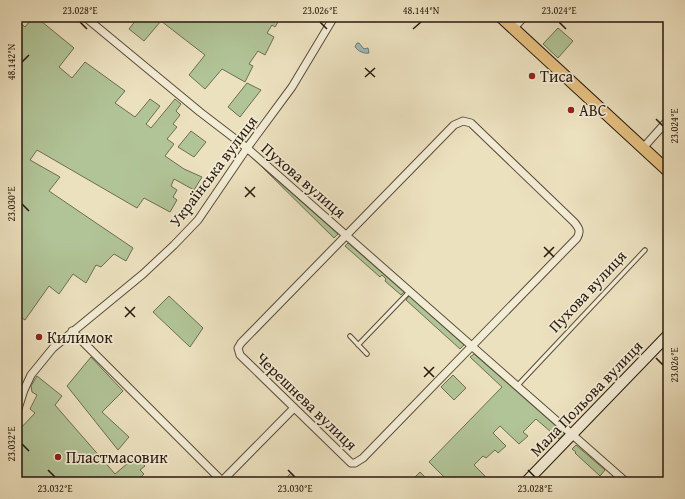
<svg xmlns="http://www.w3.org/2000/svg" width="685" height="499" viewBox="0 0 685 499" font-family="'Gentium Book Plus',serif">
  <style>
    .green { fill: #b1c497; stroke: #6c6e52 }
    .water { fill: #9ebbbd; stroke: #6e7a77 }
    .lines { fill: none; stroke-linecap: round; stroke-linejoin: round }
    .lane-casing { stroke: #584b3a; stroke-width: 5.5 }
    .street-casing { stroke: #584b3a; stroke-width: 9 }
    .secondary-casing { stroke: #27190d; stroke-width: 12 }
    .primary-casing { stroke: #27190d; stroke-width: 13 }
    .lane { stroke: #f3ecd5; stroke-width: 3.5 }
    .street { stroke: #f3ecd5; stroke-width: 7 }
    .secondary { stroke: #f3ecd5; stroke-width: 10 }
    .primary { stroke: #e6c080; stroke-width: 11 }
    .ticks { fill: none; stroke: #27190d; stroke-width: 1.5 }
    .poi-dot { fill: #8f2418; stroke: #f3ecd5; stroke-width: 1.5 }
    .labels { text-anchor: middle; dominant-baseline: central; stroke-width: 3.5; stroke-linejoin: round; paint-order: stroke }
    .poi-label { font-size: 16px; fill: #27190d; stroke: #f3ecd5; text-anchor: start }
    .street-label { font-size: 16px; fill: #27190d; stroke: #f3ecd5 }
    .neatline { fill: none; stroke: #27190d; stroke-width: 1.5 }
    .ticks-label { font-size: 10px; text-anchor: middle; fill: #27190d }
  </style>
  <rect width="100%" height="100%" fill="#ece1bf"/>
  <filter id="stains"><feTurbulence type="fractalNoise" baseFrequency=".005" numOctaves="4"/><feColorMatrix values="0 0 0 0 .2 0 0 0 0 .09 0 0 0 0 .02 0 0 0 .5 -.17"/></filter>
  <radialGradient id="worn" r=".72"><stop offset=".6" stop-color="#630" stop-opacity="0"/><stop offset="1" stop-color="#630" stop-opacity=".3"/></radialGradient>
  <!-- green -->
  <path class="green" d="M33 17H36L74 48 59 67 72 78 85 62 125 91 115 103 135 117 150 99 160 106 146 124 151 128 175 99 181 104 176 111 180 115 173 124 177 127 167 139 174 144 165 156 184 169 202 177 194 190 174 179 171 186 177 190 173 197 177 200 170 212 144 198 137 208 37 150 30 160 60 177 49 191 133 248 126 261 114 254 101 267 96 265 86 283 73 274 59 294 49 286 25 320 17 315V226L21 222 17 218V20L25 27Z
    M133 17H281L275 27 272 25 267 33 274 37 265 55 258 51 249 64 253 66 245 82 222 69 205 89 189 75 205 55 161 21 144 41 129 29 136 20Z
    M558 28 573 41 558 58 543 44Z
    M247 83 261 90 240 117 228 107Z
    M191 131 206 142 194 157 178 147Z
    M261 166 338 234 334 238Z
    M348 243 404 292 401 295 385 281 386 279 382 275 380 277 345 246Z
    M169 296 203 328 190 347 153 312Z
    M409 296 464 345 460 349 406 300Z
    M474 354 565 434 559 439 536 419 523 432 528 436 519 444 500 426 493 433 506 446 498 453 495 450 486 458 483 456 474 465 491 482H449L429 462 502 387 470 357Z
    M91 357 123 391 102 412 129 437 118 450 67 386Z
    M453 375 466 388 454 400 441 387Z
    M37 376 62 396 55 405 115 474 135 457 145 466 140 470 144 474 136 482H17V432L35 413 30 409 37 395 32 392 31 386Z
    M576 445 605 470 600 476 575 453 576 452 572 449Z
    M420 472 430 482H410Z
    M291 473 300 482H282Z"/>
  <!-- water -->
  <path class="water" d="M357 43H359L364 49 368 48 369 53C364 54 358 51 355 47Z"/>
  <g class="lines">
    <defs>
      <path id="lane" d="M350 336 367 354
        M358 345 410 291
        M517 386 645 250"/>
      <path id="street" d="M85 17 200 112 247 148 626 482
        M513 29 524 17
        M463 121 471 123 574 222C579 228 581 231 577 238L363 458 355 463H351L240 355 238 348 241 343 454 125Z
        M643 148 668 120
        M72 331 223 482
        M17 412 24 390 31 375 53 348 143 274 174 245 198 220 247 148 292 87 334 17
        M222 481 294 408"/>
      <path id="secondary" d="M526 482 668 335"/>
      <path id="primary" d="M501 17 668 171"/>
    </defs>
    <!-- lane casing -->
    <use href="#lane" class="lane-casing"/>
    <!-- street casing -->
    <use href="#street" class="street-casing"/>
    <!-- secondary casing -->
    <use href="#secondary" class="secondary-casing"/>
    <!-- primary casing -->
    <use href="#primary" class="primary-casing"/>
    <!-- lane -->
    <use href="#lane" class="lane"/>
    <!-- street -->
    <use href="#street" class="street"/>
    <!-- secondary -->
    <use href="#secondary" class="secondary"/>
    <!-- primary -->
    <use href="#primary" class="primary"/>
  </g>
  <!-- ticks -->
  <path class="ticks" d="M80 22 87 29M320 22 327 29M559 22 566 29M413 29 421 22M22 62 29 55M365 68 375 77M365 77 375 68M656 119 663 126M245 187 255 197M245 197 255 187M22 204 29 211M544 247 554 257M544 257 554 247M125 307 135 317M125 317 135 307M656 358 663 365M424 367 434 377M424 377 434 367M22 444 29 451M48 470 55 477M288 470 295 477M528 470 535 477"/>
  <!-- markers -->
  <g class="poi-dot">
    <circle cx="532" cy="76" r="4"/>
    <circle cx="571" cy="110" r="4"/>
    <circle cx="39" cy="337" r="4"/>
    <circle cx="58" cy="457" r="4"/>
  </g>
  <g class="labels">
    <!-- poi labels -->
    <g class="poi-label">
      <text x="540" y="76">Тиса</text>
      <text x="579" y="110">ABC</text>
      <text x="47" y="337">Килимок</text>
      <text x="66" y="457">Пластмасовик</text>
    </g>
    <!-- street labels -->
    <g class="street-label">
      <text transform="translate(213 171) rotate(-53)">Українська вулиця</text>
      <text transform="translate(304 180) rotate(41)">Пухова вулиця</text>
      <text transform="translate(587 291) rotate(-47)">Пухова вулиця</text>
      <text transform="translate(586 398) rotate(-46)">Мала Польова вулиця</text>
      <text transform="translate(307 401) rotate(44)">Черешнева вулиця</text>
    </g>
  </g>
  <!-- margin -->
  <rect width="685" height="499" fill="none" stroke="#ece1bf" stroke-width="44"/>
  <rect x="22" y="22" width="641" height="455" class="neatline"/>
  <g class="ticks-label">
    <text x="80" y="14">23.028°E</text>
    <text x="320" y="14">23.026°E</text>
    <text x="421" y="14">48.144°N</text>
    <text x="559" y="14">23.024°E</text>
    <text transform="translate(11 62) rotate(-90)" y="4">48.142°N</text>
    <text transform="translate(674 126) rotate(-90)" y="4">23.024°E</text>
    <text transform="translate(11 204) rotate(-90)" y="4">23.030°E</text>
    <text transform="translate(674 365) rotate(-90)" y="4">23.026°E</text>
    <text transform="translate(11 444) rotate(-90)" y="4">23.032°E</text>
    <text x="55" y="492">23.032°E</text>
    <text x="295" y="492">23.030°E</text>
    <text x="535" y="492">23.028°E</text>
  </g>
  <rect width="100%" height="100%" filter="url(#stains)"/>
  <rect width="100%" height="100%" fill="url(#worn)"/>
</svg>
